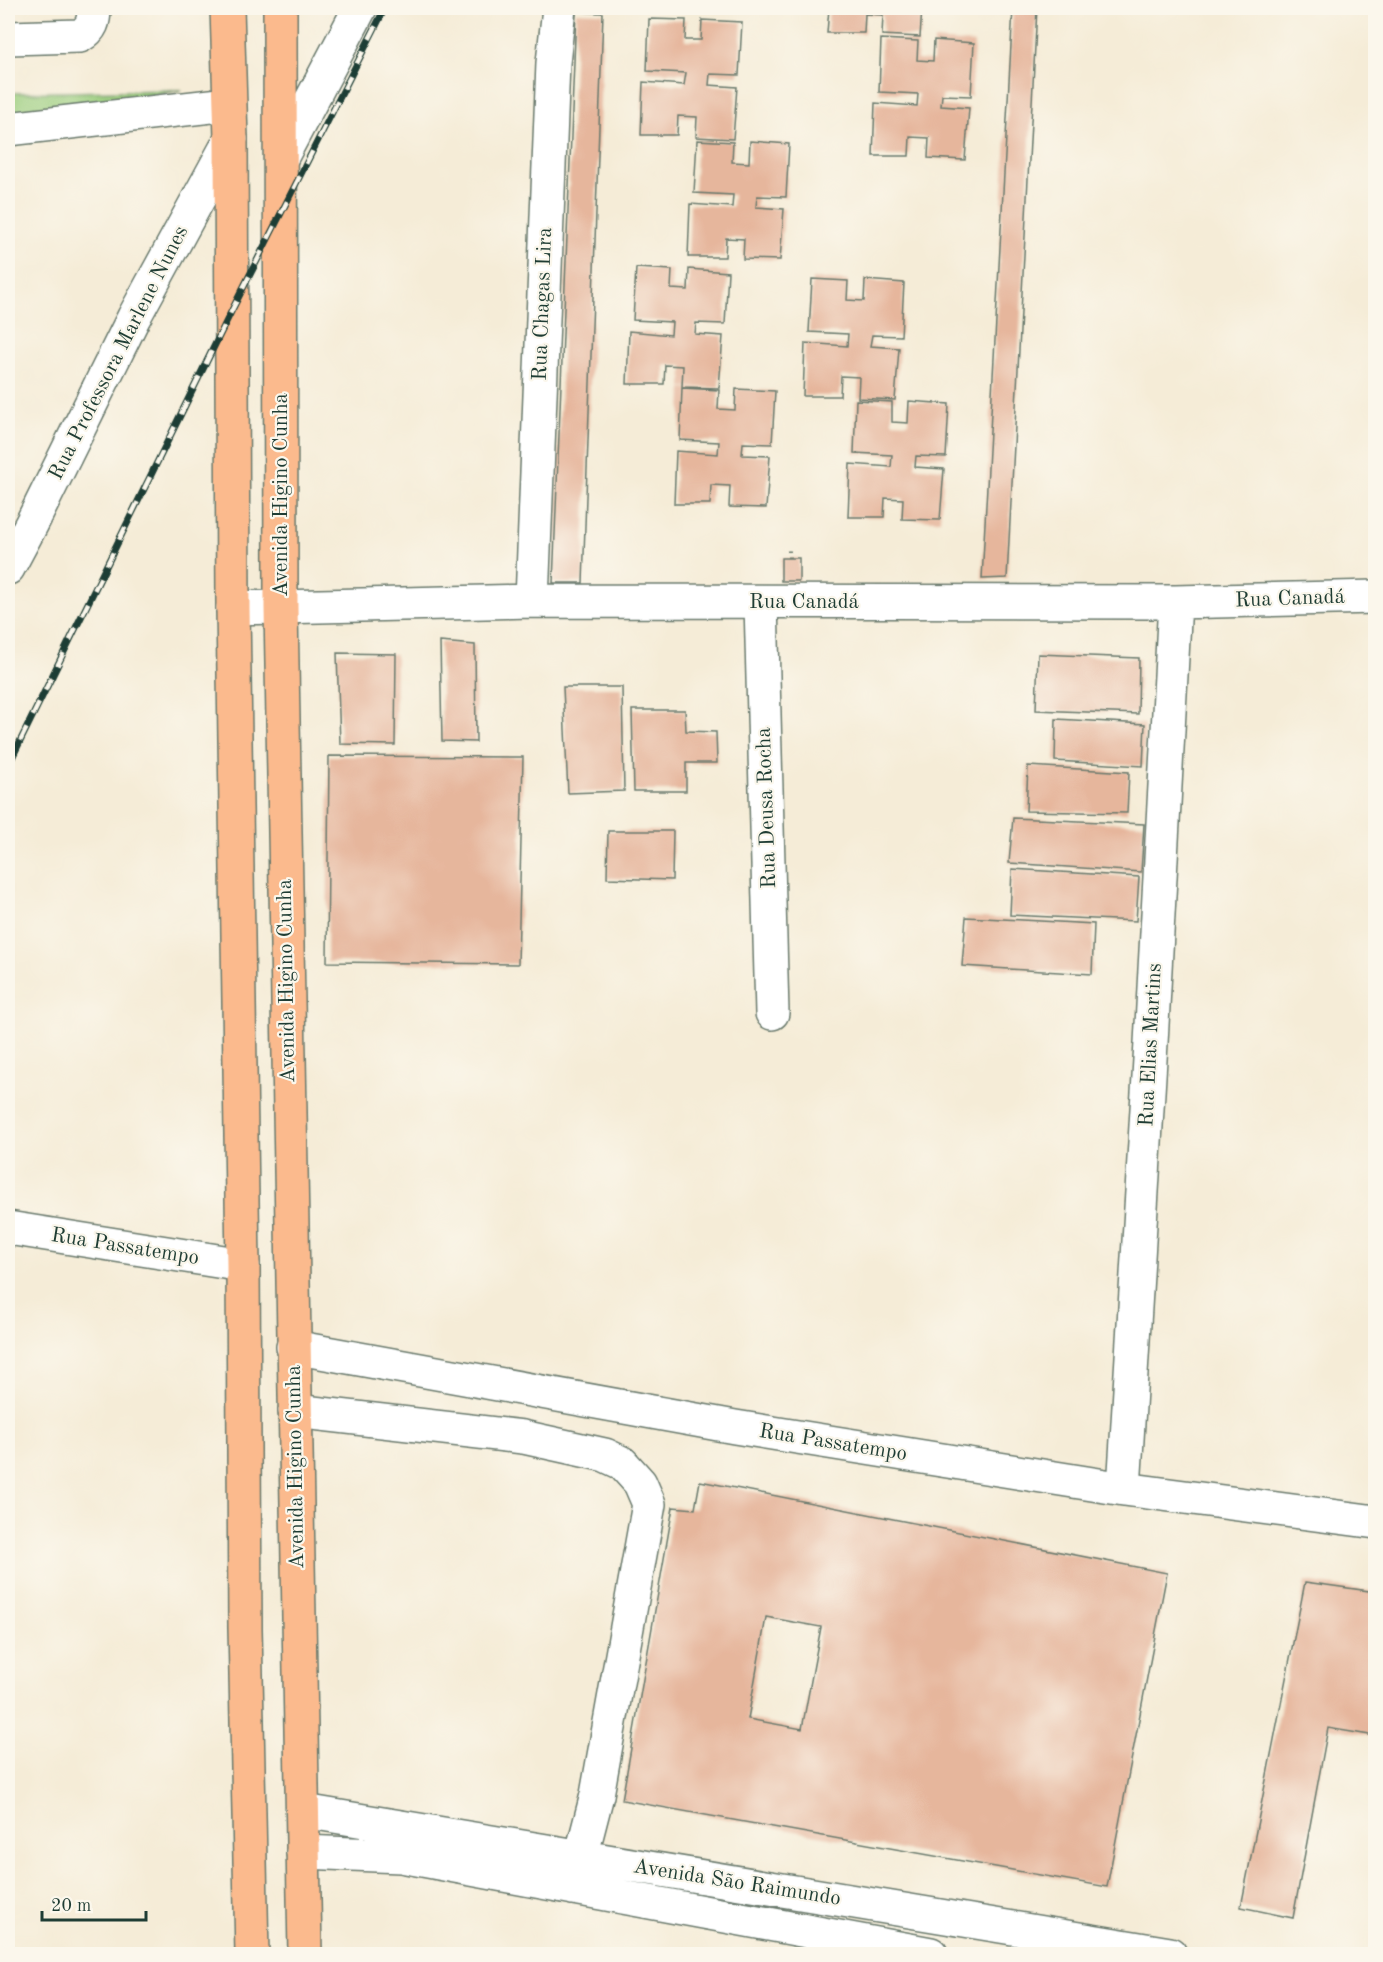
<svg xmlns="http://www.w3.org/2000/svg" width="1383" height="1962" viewBox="0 0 1383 1962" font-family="'Old Standard TT',serif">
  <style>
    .green { fill: #99cc7c; stroke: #5c8458; stroke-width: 1.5 }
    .building { fill: #e6b69c; fill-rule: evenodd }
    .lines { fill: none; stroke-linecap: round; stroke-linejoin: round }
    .minor-casing { stroke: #6a7a6d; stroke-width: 36 }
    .major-casing { stroke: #6a7a6d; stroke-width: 36 }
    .path { stroke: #6a7a6d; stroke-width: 4; stroke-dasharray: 1.5 4.5; stroke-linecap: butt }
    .minor { stroke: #fff; stroke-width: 33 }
    .major { stroke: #fbba8d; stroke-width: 33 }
    .rail-casing { stroke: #1f3d34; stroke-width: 7 }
    .rail { stroke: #fbf7ec; stroke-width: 4.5; stroke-dasharray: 14; stroke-linecap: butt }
    .labels { text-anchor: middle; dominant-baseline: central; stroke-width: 4.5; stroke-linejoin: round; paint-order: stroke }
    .street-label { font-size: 21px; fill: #1f3d34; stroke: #fbf7ec }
  </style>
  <rect width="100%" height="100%" fill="#fbf7ec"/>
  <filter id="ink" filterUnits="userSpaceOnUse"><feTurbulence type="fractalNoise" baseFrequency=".0167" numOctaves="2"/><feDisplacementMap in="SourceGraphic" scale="12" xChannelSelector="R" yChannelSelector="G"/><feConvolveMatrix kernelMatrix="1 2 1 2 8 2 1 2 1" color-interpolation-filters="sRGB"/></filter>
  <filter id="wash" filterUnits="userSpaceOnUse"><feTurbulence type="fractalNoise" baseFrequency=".008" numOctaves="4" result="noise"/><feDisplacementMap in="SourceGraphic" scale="24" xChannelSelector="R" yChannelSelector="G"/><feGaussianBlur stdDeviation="1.35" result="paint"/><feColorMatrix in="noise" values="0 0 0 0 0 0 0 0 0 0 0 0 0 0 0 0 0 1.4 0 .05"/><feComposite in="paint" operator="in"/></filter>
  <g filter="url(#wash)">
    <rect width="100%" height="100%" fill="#f5ecd7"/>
    <!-- green -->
    <path class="green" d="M182 90 8 121V93Z"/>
    <g id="blocks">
      <!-- building -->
      <path class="building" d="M829 8H922L920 37 882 35 883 15 865 14 864 33H827Z
        M1013 8H1037L1007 578 982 579Z
        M576 12 603 13 583 583H553Z
        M649 19 686 20 685 40H701L702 20 742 22 739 75 710 74 709 85 737 87 733 139 696 137 697 117 678 116 677 135H641L643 82 684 85 686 73 647 71Z
        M881 39 918 41 917 60 933 61 934 40 974 43 971 96 942 95 941 106 969 108 965 160 928 158 929 138 910 137 909 156H873L875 103 917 106 918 94 879 92Z
        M697 140 733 142 732 162 749 163 750 141 789 144 786 197 757 196 756 207 784 209 780 260 743 259 744 239 726 238 725 257H688L690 204 732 207 733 195 694 193Z
        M636 268 672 270 671 289 688 290 689 269 728 272 725 324 696 323 695 334 723 336 719 388 682 387 683 366 665 365 664 384H627L629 331 671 335 672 322 633 320Z
        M812 279 848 281 847 300 864 301 865 280 904 283 901 336 872 335 870 346 899 348 895 400 858 398 859 377 841 376 840 396H803L805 343 847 346 848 334 809 332Z
        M682 388 719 390 718 409 735 410 736 389 775 391 772 444 743 443 742 455 770 456 766 508 729 507 730 486 711 485 710 504H674L676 451 718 454 719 442 680 440Z
        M856 400 892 402V422L908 423 909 401 949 404 946 457 916 456 915 467 944 469 940 520 902 519 903 499 885 498 884 517H848L850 464 891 467 892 455 854 453Z
        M781 558H799V581H781Z
        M440 642 475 645 476 742 442 741Z
        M337 653 396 654 395 745 340 744Z
        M1038 654 1139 658 1138 714 1036 710Z
        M563 687H622L624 791 568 793Z
        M632 710H685L686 731 716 732 717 763H686V791H634Z
        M1056 719 1145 724 1143 766 1055 761Z
        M329 756 523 757 518 964 327 962Z
        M1028 766 1129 772 1127 813 1026 811Z
        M1013 818 1144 824 1141 872 1009 863Z
        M608 831H673L672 880 607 878Z
        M1012 869 1139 877 1136 921 1010 915Z
        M966 917 1094 924 1092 974 962 966Z
        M700 1481 1167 1573 1107 1887 622 1800 673 1507 695 1509ZM766 1617 821 1627 802 1729 748 1719Z
        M1305 1582 1376 1592V1736L1328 1728 1293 1918 1241 1907Z"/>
    </g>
  </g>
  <g filter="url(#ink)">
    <use href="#blocks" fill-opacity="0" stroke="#6a7a6d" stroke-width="1.5"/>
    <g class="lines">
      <defs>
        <path id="minor" d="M8 38 80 36C92 29 94 21 94 8
          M8 129 229 104
          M281 158 360 8
          M8 568 32 523 134 317 231 139
          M532 601 553 63 559 8
          M761 603 772 1013
          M233 608 532 601 1175 602 1376 597
          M8 1228 243 1265
          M293 1347 735 1427 1124 1489 1376 1522
          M295 1411 523 1437 605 1455 622 1463 640 1483 649 1504 597 1795 573 1888
          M1124 1489 1151 1043 1175 602
          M304 1811 1170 1954
          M303 1852 401 1856 931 1954"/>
        <path id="major" d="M227 8 231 139 233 608 243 1265 245 1628 252 1954
          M280 8 281 608 305 1954"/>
      </defs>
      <!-- minor casing -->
      <use href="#minor" class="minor-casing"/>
      <!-- major casing -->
      <use href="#major" class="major-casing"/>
      <!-- path -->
      <path class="path" d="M789 558V550"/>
      <!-- minor -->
      <use href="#minor" class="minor"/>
      <!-- major -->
      <use href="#major" class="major"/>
      <defs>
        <path id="rail" d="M8 766 232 310 385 8"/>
      </defs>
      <!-- rail casing -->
      <use href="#rail" class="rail-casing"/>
      <!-- rail -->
      <use href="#rail" class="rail"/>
    </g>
  </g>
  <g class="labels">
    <!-- street labels -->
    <g class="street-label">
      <text transform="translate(543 304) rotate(-88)">Rua Chagas Lira</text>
      <text transform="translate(119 353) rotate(-63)">Rua Professora Marlene Nunes</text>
      <text transform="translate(281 495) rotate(-90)">Avenida Higino Cunha</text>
      <text transform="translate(1290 599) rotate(-2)">Rua Canadá</text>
      <text x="804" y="602">Rua Canadá</text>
      <text transform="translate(767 808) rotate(-92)">Rua Deusa Rocha</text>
      <text transform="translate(287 981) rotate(-91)">Avenida Higino Cunha</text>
      <text transform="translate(1151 1045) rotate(-87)">Rua Elias Martins</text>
      <text transform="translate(125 1247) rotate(9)">Rua Passatempo</text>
      <text transform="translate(833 1443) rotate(9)">Rua Passatempo</text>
      <text transform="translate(296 1467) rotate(-91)">Avenida Higino Cunha</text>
      <text transform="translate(737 1883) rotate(9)">Avenida São Raimundo</text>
    </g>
  </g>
  <!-- margin -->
  <rect width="1383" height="1962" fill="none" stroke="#fbf7ec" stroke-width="30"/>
  <!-- scale -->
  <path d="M42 1911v9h104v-9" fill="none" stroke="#1f3d34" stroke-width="3"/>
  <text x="51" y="1911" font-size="18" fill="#1f3d34" stroke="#fbf7ec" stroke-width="4.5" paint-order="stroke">20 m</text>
</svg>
